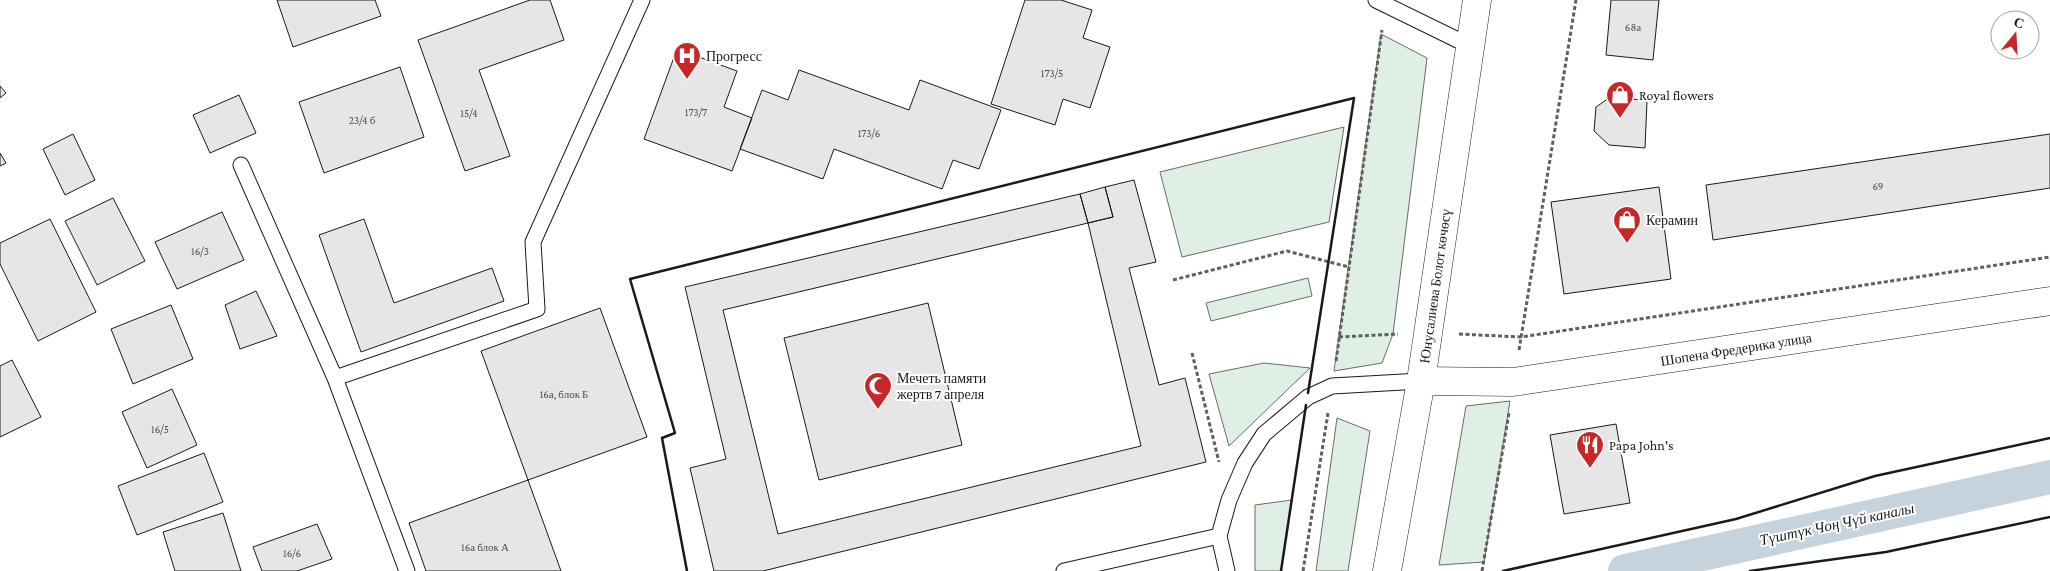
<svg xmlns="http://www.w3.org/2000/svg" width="2050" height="571" viewBox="0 0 2050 571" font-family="'Crimson Pro',serif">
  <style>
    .green { fill: #e0efe3; stroke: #6a6a6a }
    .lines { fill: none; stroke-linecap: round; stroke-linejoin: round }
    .canal { stroke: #c6d2dc; stroke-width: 34 }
    .building { fill: #e6e6e6; stroke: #1a1a1a; fill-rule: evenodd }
    .service-casing { stroke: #1a1a1a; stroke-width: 17 }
    .minor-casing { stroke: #1a1a1a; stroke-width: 29 }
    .primary-casing { stroke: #1a1a1a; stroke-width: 29 }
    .path { stroke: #5f5f5f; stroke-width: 3; stroke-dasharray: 4 2.5; stroke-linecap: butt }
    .service { stroke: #fff; stroke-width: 15 }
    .minor { stroke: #fff; stroke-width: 28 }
    .primary { stroke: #fff; stroke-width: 28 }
    .wall { stroke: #1a1a1a; stroke-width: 2.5 }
    .labels { text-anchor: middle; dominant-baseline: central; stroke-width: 4; stroke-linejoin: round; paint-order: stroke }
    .number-label { font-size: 11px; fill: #4d4d4d }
    .poi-label { font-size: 14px; fill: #1a1a1a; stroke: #fff; text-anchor: start }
    .street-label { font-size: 14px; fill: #1a1a1a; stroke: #fff }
    .water-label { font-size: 15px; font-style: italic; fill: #1a1a1a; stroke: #fff }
  </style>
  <rect width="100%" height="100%" fill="#fff"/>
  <!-- green -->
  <path class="green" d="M1381 34 1427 58 1393 334 1382 363 1334 371Z
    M1344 127 1329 222 1182 257 1160 172Z
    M1308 278 1312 296 1211 321 1206 303Z
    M1264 363 1310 368 1229 446 1209 374Z
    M1510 401 1484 562 1439 565 1466 406Z
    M1337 418 1370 431 1348 571H1316Z
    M1292 500 1281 571H1255V505Z"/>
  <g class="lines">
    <!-- canal -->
    <path class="canal" d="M1625 571 2050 477"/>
  </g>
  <!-- building -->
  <path class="building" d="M277 0H375L381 16 293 47Z
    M530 0H550L564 40 479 70 510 156 465 171 418 40Z
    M1025 0H1061L1092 10 1083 38 1110 47 1090 108 1063 99 1055 125 991 104Z
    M1611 0H1659L1653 60 1606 55Z
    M677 49 737 71 724 107 752 118 732 171 644 139Z
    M400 67 424 137 324 173 299 102Z
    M799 70 909 110 920 80 1001 110 979 169 953 160 942 189 834 149 823 179 740 149 762 90 788 100Z
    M0 86 6 93 0 98Z
    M239 95 256 133 210 153 193 115Z
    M1612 96 1647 101 1645 148 1609 145 1594 131 1596 107Z
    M73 134 95 180 65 195 43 149Z
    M2050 134V188L1713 240 1706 185Z
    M0 153 6 163 0 166Z
    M1134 180 1156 262 1129 268 1159 385 1185 378 1206 462 763 571H714L690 468 726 459 685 287 1080 194 1088 223 1113 217 1105 187ZM1088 223 1141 446 778 534 723 310Z
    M1105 187 1113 217 1088 223 1080 194Z
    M1659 187 1671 279 1564 294 1551 202Z
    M113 198 145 261 97 285 65 221Z
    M222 212 244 260 177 289 155 242Z
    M50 219 96 312 38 341 0 264V243Z
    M364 219 394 303 492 268 504 301 361 352 319 235Z
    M256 291 277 336 240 349 225 305Z
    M928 303 962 445 819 480 784 338Z
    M171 305 193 359 133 384 111 329Z
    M600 308 647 437 528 480 481 351Z
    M12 360 41 417 0 437V366Z
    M172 389 197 445 147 468 122 412Z
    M1616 424 1630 503 1564 514 1550 435Z
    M204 453 223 502 137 535 118 486Z
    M528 480 561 571H426L409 523Z
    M223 513 241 571H175L163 532Z
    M317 524 332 559 297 571H262L253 547Z"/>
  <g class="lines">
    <defs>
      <path id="service" d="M1376 0 1470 46
        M241 165 335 378 407 571
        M335 378 537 309 533 242 642 0
        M1064 571 1219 536
        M1227 571 1219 536 1229 500 1245 463 1264 434 1308 397 1332 386 1421 381"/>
      <path id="minor" d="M1421 381 1513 382 2050 301"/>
      <path id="primary" d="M1387 571 1421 381 1477 0"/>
    </defs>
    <!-- service casing -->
    <use href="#service" class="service-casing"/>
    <!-- minor casing -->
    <use href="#minor" class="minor-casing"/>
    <!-- primary casing -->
    <use href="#primary" class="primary-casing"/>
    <!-- path -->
    <path class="path" d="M1173 280 1287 251 1349 267
      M1459 334 1521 337 2050 257
      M1339 337 1398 334
      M1519 350 1576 0
      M1192 353 1219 462
      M1336 361 1382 30
      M1303 571 1328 413
      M1482 571 1509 413"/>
    <!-- service -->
    <use href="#service" class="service"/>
    <!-- minor -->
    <use href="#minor" class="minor"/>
    <!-- primary -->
    <use href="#primary" class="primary"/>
    <!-- wall -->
    <path class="wall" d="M687 571 662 438 675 433 630 279 1354 98 1308 393
      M1281 571 1306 405
      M1503 571 1736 519 1875 476 2050 438
      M1750 571 1886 552 2050 517"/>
  </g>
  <!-- icons -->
  <defs>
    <symbol id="hospital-pin" viewBox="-11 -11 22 30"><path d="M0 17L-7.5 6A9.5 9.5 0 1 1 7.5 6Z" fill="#c62828" stroke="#fff"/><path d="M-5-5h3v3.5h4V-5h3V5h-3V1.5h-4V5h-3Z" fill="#fff"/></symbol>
    <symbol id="shop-pin" viewBox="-11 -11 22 30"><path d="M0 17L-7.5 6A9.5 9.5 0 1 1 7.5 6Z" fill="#c62828" stroke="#fff"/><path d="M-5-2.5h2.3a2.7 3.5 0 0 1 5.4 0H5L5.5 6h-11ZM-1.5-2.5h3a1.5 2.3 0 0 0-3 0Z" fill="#fff"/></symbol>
    <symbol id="mosque-pin" viewBox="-11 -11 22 30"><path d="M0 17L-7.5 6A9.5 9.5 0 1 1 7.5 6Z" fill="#c62828" stroke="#fff"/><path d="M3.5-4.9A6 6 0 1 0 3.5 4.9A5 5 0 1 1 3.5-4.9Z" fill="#fff"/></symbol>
    <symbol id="restaurant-pin" viewBox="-11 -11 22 30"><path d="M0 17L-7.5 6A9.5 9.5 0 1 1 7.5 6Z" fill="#c62828" stroke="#fff"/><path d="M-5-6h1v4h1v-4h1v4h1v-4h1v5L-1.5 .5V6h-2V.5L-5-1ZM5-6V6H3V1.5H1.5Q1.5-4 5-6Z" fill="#fff"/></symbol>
  </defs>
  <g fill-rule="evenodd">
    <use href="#hospital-pin" x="671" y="40" width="32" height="43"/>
    <use href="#shop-pin" x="1604" y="79" width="32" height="43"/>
    <use href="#shop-pin" x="1611" y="204" width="32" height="43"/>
    <use href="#mosque-pin" x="862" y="370" width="32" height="43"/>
    <use href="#restaurant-pin" x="1574" y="429" width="32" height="43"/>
  </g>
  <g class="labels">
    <!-- number labels -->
    <g class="number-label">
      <text x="1633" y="27">68а</text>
      <text x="1052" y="73">173/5</text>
      <text x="696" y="112">173/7</text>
      <text x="469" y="113">15/4</text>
      <text x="362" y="120">23/4 б</text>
      <text x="869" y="133">173/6</text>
      <text x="1878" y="186">69</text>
      <text x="200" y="251">16/3</text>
      <text x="564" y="394">16а, блок Б</text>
      <text x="160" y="429">16/5</text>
      <text x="485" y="547">16а блок А</text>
      <text x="292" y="553">16/6</text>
    </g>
    <!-- poi labels -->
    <g class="poi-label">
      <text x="706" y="56">Прогресс</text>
      <text x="1639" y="95">Royal flowers</text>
      <text x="1646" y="220">Керамин</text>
      <text x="897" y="378">Мечеть памяти<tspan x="897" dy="16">жертв 7 апреля</tspan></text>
      <text x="1609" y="445">Papa John's</text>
    </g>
    <!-- street labels -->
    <g class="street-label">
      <text transform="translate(1435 286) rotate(-82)">Юнусалиева Болот көчөсү</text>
      <text transform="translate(1736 349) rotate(-9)">Шопена Фредерика улица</text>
    </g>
    <!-- water labels -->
    <g class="water-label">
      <text transform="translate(1837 524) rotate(-12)">Түштүк Чоң Чүй каналы</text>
    </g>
  </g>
  <!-- north arrow -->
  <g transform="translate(2015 35) rotate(18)"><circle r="24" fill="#ffffff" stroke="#a3a3a3"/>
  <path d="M0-4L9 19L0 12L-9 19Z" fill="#c62828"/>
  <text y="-8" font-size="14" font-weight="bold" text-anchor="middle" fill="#1a1a1a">С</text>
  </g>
</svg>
